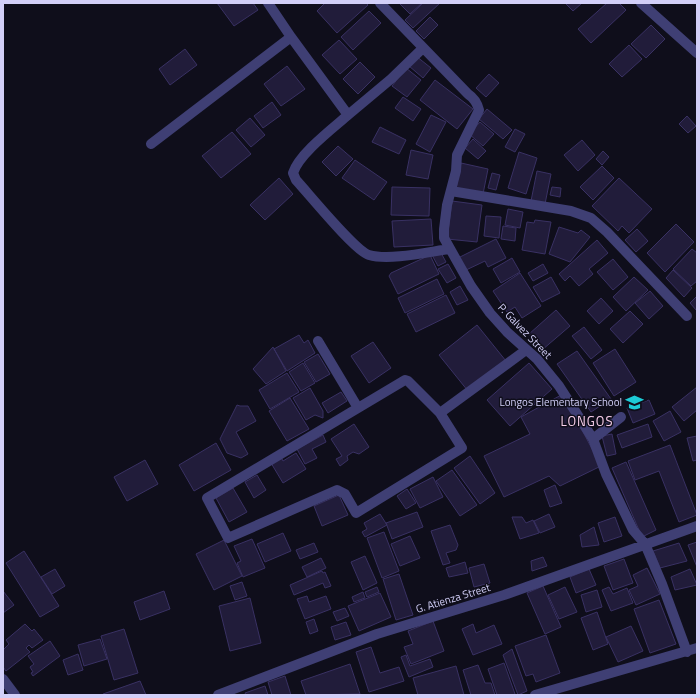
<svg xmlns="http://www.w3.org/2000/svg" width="700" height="698" viewBox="0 0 700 698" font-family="'Titillium Web',sans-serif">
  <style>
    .building { fill: #211c3a; stroke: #393163 }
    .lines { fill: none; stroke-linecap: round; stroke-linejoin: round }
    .minor { stroke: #3f3f74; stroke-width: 10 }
    .labels { text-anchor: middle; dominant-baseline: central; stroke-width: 3; stroke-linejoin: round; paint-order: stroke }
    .street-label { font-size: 11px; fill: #d2cff8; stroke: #0f0e1b }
    .poi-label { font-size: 11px; fill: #d2cff8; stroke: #0f0e1b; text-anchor: end }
    .quarter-label { font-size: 13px; letter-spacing: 1px; fill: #f9d0ec; stroke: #0f0e1b }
  </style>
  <rect width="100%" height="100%" fill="#0f0e1b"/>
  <!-- building -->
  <path class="building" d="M217 3H253L258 10 234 26Z
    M325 3H366L368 5 337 33 317 11Z
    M399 3H422L410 14Z
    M423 3H440L413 28 405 20Z
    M565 3H582L573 11Z
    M607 3H619L626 10 591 43 578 29Z
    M369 11 381 23 353 50 341 37Z
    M430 17 438 25 424 39 416 31Z
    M651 25 665 39 646 58 631 44Z
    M339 40 357 59 340 74 322 55Z
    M629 45 642 59 622 77 609 64Z
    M185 49 197 65 170 85 159 69Z
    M416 56 431 68 423 78 409 66Z
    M360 62 375 77 358 94 343 79Z
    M287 66 305 89 281 106 264 84Z
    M406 68 421 80 407 97 392 86Z
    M489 74 499 83 486 97 476 88Z
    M435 80 473 109 457 129 420 100Z
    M403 97 421 109 413 121 395 108Z
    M272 102 281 115 263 128 254 116Z
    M487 109 512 130 503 139 479 119Z
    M431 115 446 122 430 152 416 144Z
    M687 116 696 126 688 133 679 124Z
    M250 118 265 135 251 147 236 130Z
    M480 122 494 134 483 146 469 134Z
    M380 127 406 140 399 154 372 142Z
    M515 129 525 134 515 152 505 147Z
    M232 132 251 154 221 178 202 156Z
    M473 139 486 151 478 159 465 148Z
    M582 140 595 155 578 171 564 155Z
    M338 146 353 159 336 176 322 162Z
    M411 150 433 155 428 179 406 175Z
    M603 151 609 157 602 165 596 159Z
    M519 152 537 158 526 194 508 188Z
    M355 160 387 182 374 200 342 178Z
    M461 163 488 169 483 194 456 189Z
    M602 166 614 178 593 200 580 187Z
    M537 171 551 174 545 204 531 201Z
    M492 173 500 175 496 190 488 188Z
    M279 178 293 194 265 220 250 205Z
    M619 178 652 209 629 233 622 226 618 231 592 206Z
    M392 187 430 188 429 216 391 215Z
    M552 187 561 188 560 197 550 195Z
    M452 201 482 205 477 242 447 239Z
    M508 209 523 212 520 228 505 225Z
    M486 216 501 217 499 238 484 236Z
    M431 219 433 245 394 247 392 221Z
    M535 220 551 222 545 254 522 250 527 222 534 223Z
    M676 224 694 242 665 272 647 253Z
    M503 226 516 228 515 241 501 239Z
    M559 227 578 233 581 230 590 237 570 262 549 254Z
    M637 229 648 241 636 252 625 240Z
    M496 239 506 258 488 267 485 261 464 271 458 258Z
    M597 240 608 253 589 269 593 274 579 286 570 276 565 281 559 274Z
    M692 249 697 253V281L691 286 673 269Z
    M440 251 446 262 438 266 432 255Z
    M430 255 439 274 398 294 389 276 391 273Z
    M512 258 520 272 501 283 493 269Z
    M613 259 628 277 613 290 597 272Z
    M448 264 456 278 447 283 438 269Z
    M543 264 548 273 533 281 528 273Z
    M673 270 692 288 684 297 666 278Z
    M520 273 541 306 522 318 515 307 507 312 493 291Z
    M551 277 560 293 542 302 533 287Z
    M634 277 648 290 626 311 613 297Z
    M437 279 444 294 405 313 398 298Z
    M460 286 468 300 457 305 450 292Z
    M650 291 663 306 649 319 635 303Z
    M446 295 455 313 416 332 407 314Z
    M697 296V311L690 303Z
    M601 298 613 311 599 324 587 311Z
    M556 310 570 326 542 350 529 334Z
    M630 311 643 324 623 343 610 329Z
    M477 325 506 361 468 391 439 355Z
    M584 327 602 350 591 359 572 336Z
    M299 335 304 343 308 340 315 353 287 371 274 349Z
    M373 342 391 368 369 383 351 356Z
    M273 347 286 371 266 384 253 369Z
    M615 349 636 382 614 396 593 363Z
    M577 351 611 399 591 412 557 364Z
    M318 354 330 374 316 382 304 362Z
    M303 363 315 383 301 391 289 372Z
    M529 363 552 389 510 426 487 400Z
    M287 373 299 392 270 409 259 390Z
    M697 387V410L684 421 672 407Z
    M310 388 323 411V418L315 415 306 420 293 398Z
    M341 392 347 401 328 413 322 403Z
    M563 394 601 466 560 486 549 476 504 497 484 456 530 434 521 417Z
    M290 398 309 429 287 441 269 411Z
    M649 400 655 414 633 423 627 408Z
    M237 405 240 406H248L256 421 236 432 248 454 241 458 227 453 220 439Z
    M670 411 681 432 664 441 653 421Z
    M354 424 369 447 359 454 353 452 347 456 348 460 340 466 336 459 342 456 331 439Z
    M648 424 652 437 622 448 617 435Z
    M612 434 616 454 607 456 602 436Z
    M323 435 326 442 312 449 317 458 305 464 297 449Z
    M697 436V460L693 461 687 438Z
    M216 443 231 470 194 491 179 465Z
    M670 445 697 515 679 522 659 471 635 480 628 461Z
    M296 453 306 469 283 483 271 463 281 457 283 461Z
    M470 456 495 493 480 504 454 468Z
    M145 460 158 484 127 501 114 477Z
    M626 462 656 530 642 537 612 468Z
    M452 470 477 505 460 516 436 481Z
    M257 475 266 490 254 498 245 482Z
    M433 477 443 497 420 508 410 489Z
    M555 485 562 503 550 507 544 490Z
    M233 488 247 512 229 522 216 498Z
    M407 489 416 503 406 509 397 496Z
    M339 495 348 515 322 526 314 506Z
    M417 512 423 527 392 539 386 523Z
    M380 514 387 525 365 537 362 532 367 529 364 523Z
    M549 514 555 527 540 533 534 521Z
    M512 517H522L526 523 533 520 539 533 520 539Z
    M615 517 622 536 604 542 598 523Z
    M450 525 458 545 456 550 446 553 450 563 443 565 431 531Z
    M594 527 599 545 582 547 580 535Z
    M384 532 399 571 382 578 367 538Z
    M283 533 291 551 265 562 257 544Z
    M410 536 420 558 400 566 391 544Z
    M252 539 265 568 243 577 237 563 241 561 234 546Z
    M224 540 242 576 214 590 196 554Z
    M697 542V567L688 545Z
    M314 543 318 552 300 559 296 550Z
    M679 543 687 561 660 568 653 551Z
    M24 551 59 606 40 617 6 563Z
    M365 556 377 583 363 590 351 562Z
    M543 557 547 566 532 571 531 561Z
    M321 558 326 568 307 577 302 567Z
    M624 559 633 583 613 590 604 566Z
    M465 562 468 573 449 577 446 568Z
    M484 564 490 583 474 587 469 568Z
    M647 568 660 594 636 605 629 590 638 586 633 575Z
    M55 569 65 586 52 594 41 577Z
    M589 569 596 585 576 593 570 577Z
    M690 569 697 585 675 590 671 577Z
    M322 571 323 573 325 572 331 586 325 588 323 583 294 595 290 585Z
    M399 574 413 615 396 620 383 579Z
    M242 582 247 596 235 600 230 586Z
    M543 586 561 627 545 634 527 593Z
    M377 587 379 592 367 597 365 592Z
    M565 587 577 612 559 619 548 595Z
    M609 587 613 594 627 588 633 603 611 611 602 590Z
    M597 590 602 607 586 612 581 595Z
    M3 591 14 605 3 613Z
    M164 591 170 609 140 620 134 602Z
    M363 592 365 598 354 602 352 597Z
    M380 593 391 617 359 631 348 606Z
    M307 596 309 602 326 596 331 609 305 619 297 599Z
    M250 598 261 643 230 651 219 606Z
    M659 600 676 644 650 653 634 609Z
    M345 608 349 616 337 621 333 612Z
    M597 612 608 644 593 650 581 618Z
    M314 619 318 631 310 634 306 622Z
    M433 621 444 651 411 664 404 647 413 644 408 631Z
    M346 622 351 635 335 640 331 627Z
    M25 624 32 631 34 629 43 640 32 648 29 645 26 648 30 652 6 671 3 667V650L9 644 6 640Z
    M473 624 476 633 494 625 502 644 473 655 462 629Z
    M631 626 643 651 618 662 606 637Z
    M124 629 138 673 114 680 101 636Z
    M546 635 560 673 536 682 533 674 526 676 515 646Z
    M100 639 107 659 84 666 78 645Z
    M50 641 60 656 33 676 31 673 33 672 30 667 34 664 28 656Z
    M371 647 380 673 399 667 404 681 369 692 356 652Z
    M512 649 527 691 518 695 503 655Z
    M78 654 83 670 68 675 63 660Z
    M406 655 410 666 430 659 433 667 409 677 401 657Z
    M504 663 515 694 512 695H497L488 669Z
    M350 664 360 694 306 695 301 681Z
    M478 665 485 683H491L495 695H471L463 670Z
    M456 666 464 695H418L413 678Z
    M285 676 291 695H272L268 682Z
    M140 681 146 695H104L103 694Z
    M265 686 268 695H246L245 693Z"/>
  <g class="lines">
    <!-- minor -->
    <path class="minor" d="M268 3 291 37 348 115 391 79 423 48
      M380 3 468 94C474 98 477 102 479 110L457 155 456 171 447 205 444 229V238L471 286 490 313 507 332 537 359 559 386 593 439 606 474 633 530 645 544 662 584 687 652
      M641 3 697 53
      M348 115C332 129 299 154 293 173L296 180C309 194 355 251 369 255 389 261 428 252 449 249
      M151 144 291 37
      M451 191 571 211 591 218 607 232 687 316
      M318 341 358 408
      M405 380 408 381 440 413 462 448 356 513 345 494 337 490 228 538 207 498Z
      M440 413 526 350
      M593 439 621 417
      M3 679 15 695
      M218 695 377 634 504 595 697 526
      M535 695 697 648"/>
  </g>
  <!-- icons -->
  <defs>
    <symbol id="school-bare" viewBox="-9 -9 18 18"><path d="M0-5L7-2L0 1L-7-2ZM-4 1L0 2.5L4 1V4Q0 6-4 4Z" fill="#1dcbd6" stroke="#0f0e1b" stroke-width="2.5" paint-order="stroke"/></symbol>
  </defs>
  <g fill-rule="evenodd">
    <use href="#school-bare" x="622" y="390" width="25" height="25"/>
  </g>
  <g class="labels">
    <!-- street labels -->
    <g class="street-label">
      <text transform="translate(525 331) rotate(46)">P. Galvez Street</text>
      <text transform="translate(453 598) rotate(-17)">G. Atienza Street</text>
    </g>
    <!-- poi labels -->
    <g class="poi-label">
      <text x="622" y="402">Longos Elementary School</text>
    </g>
    <!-- quarter labels -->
    <g class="quarter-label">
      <text x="587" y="421">LONGOS</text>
    </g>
  </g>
  <!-- border -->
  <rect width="700" height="698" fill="none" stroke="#d2cff8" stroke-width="8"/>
</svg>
